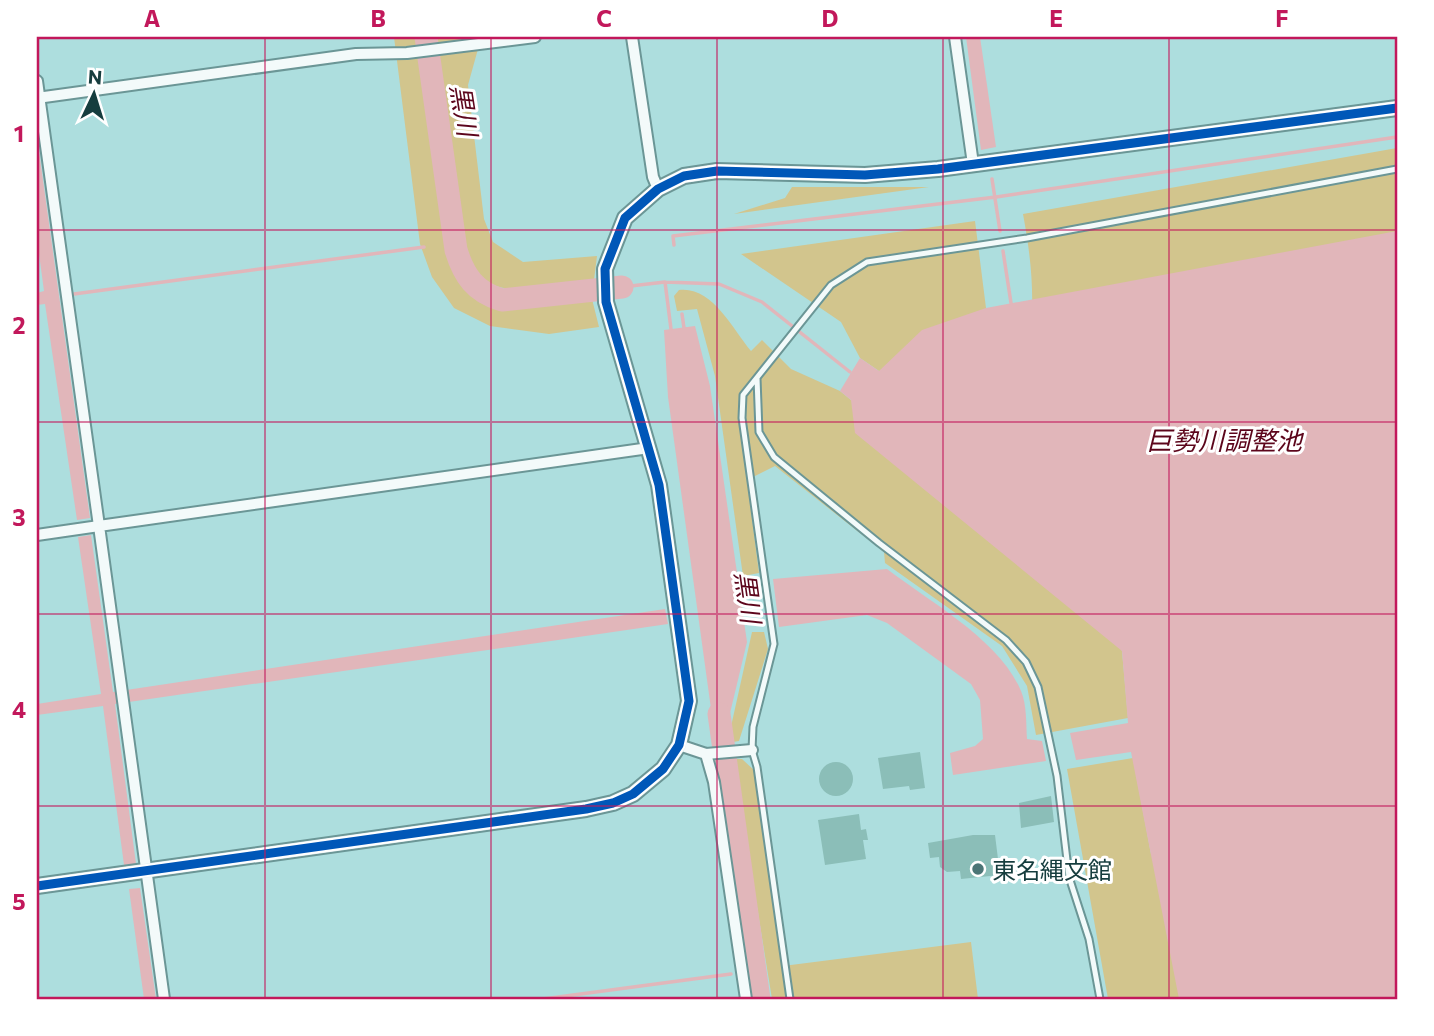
<svg xmlns="http://www.w3.org/2000/svg" width="1434" height="1036" viewBox="0 0 1434 1036" font-family="Commissioner,'Noto Sans JP',sans-serif">
  <style>
    .green { fill: #d2c58d }
    .water { fill: #e1b6ba }
    .lines { fill: none; stroke-linecap: round; stroke-linejoin: round }
    .stream { stroke: #e1b6ba; stroke-width: 3.5 }
    .river { stroke: #e1b6ba; stroke-width: 23 }
    .building { fill: #8bbeb8 }
    .lane-casing { stroke: #6b9696; stroke-width: 9 }
    .street-casing { stroke: #6b9696; stroke-width: 14 }
    .secondary-casing { stroke: #6b9696; stroke-width: 18 }
    .lane { stroke: #f3fafa; stroke-width: 5 }
    .street { stroke: #f3fafa; stroke-width: 10 }
    .secondary { stroke: #e6f0f2; stroke-width: 14 }
    .cycleway-casing { stroke: #fff; stroke-width: 13 }
    .cycleway { stroke: #0057b8; stroke-width: 9 }
    .grid { fill: none; stroke: #c2185b; stroke-width: 2; stroke-opacity: 0.55 }
    .poi-dot { fill: #4b7576; stroke: #fff; stroke-width: 2.5 }
    .labels { text-anchor: middle; dominant-baseline: central; stroke-width: 6; stroke-linejoin: round; paint-order: stroke }
    .poi-label { font-size: 24px; fill: #163d3e; stroke: #fff; text-anchor: start }
    .water-label { font-size: 26px; font-style: italic; fill: #5c051b; stroke: #fff }
    .neatline { fill: none; stroke: #c2185b; stroke-width: 2.5 }
    .grid-label { font-size: 23px; text-anchor: middle; font-weight: bold; fill: #c2185b }
  </style>
  <rect width="100%" height="100%" fill="#addede"/>
  <!-- green -->
  <path class="green" d="M394 37H419L447 256 470 290 495 303 521 306 592 299 599 327 549 334 490 326 454 308 432 277 420 244Z
    M433 37H476L478 49 468 85 484 219 493 242 523 262 597 256 594 280C559 285 504 303 475 273 469 266 465 252 460 243Z
    M1397 148V434L1030 339C1035 295 1031 257 1023 214Z
    M792 187H929L734 214 785 198Z
    M975 221 986 308 1007 350 1122 651 1128 718 1036 735 1027 686 1002 646 885 563 884 552 775 466 747 480 759 573 743 576 715 376 697 309 677 311 674 296 679 290C712 286 732 328 751 351L762 340 791 369 840 391 851 400 879 371 860 358 841 322 741 254Z
    M752 632H764L768 649 739 741 733 742 730 731Z
    M1133 758 1151 854 1397 999H1108L1067 769Z
    M733 759H742L755 771 783 966 971 942 978 999H772Z"/>
  <!-- water -->
  <path class="water" d="M966 37H980L996 147 981 150Z
    M37 137 90 518 77 520 45 304 37 305V293L44 291 37 239Z
    M1397 231V999H1179L1131 752 1076 760 1070 733 1128 723 1122 651 855 433 851 400 840 391 860 358 879 371 922 330 986 308Z
    M695 326 710 386 747 642 726 730 727 741 716 745 668 397 664 330Z
    M91 535 113 692 665 609 668 624 115 704 136 864 124 865 103 706 37 715V704L101 694 78 537Z
    M887 569C930 602 1000 640 1021 691 1027 705 1026 724 1027 739L1042 741 1046 761 953 775 950 753 975 746 983 739 980 700 971 684 887 623 867 615 779 627 773 579Z
    M140 888 156 999H144L129 889Z"/>
  <g class="lines">
    <!-- stream -->
    <path class="stream" d="M992 179 1000 231
      M674 245 673 236 996 197 1397 137
      M1003 251 1011 303
      M665 282 719 284 762 302 850 372
      M622 287 665 282 671 329
      M74 294 424 247
      M682 314 684 328
      M543 999 731 974"/>
    <!-- river -->
    <path class="river" d="M426 37 456 250C464 276 475 292 502 300L622 287
      M719 714 759 999"/>
  </g>
  <!-- building -->
  <path class="building" d="M920 752 925 788 910 790 909 786 883 789 878 758Z
    M819 779a17 17 0 1 1 34 0a17 17 0 1 1-34 0Z
    M1051 796 1054 822 1021 828 1019 803Z
    M859 814 861 830 866 829 868 840H863L866 859 825 865 818 820Z
    M973 835H995L1000 875 961 879 960 871 947 872 940 867 939 857 930 858 928 843Z"/>
  <g class="lines">
    <defs>
      <path id="lane" d="M757 378 759 432 774 457 879 543 1006 640 1026 662 1038 687 1057 776 1069 877 1089 939 1100 999
        M790 999 757 767 752 750 753 727 774 644 742 418 743 395 831 285 867 262 1027 238 1397 169"/>
      <path id="street" d="M632 37 653 177 658 189
        M955 37 973 164
        M37 81 99 526 37 535
        M37 98 356 54 407 53 535 37
        M679 745 706 754 714 782 746 999
        M706 754 752 750
        M164 999 99 526 649 448"/>
      <path id="secondary" d="M37 886 586 809 613 803 633 794 663 769 679 745 689 701 659 485 606 302 605 269 625 218 658 189 684 176 717 171 865 175 938 169 1397 108"/>
    </defs>
    <!-- lane casing -->
    <use href="#lane" class="lane-casing"/>
    <!-- street casing -->
    <use href="#street" class="street-casing"/>
    <!-- secondary casing -->
    <use href="#secondary" class="secondary-casing"/>
    <!-- lane -->
    <use href="#lane" class="lane"/>
    <!-- street -->
    <use href="#street" class="street"/>
    <!-- secondary -->
    <use href="#secondary" class="secondary"/>
    <defs>
      <path id="cycleway" d="M37 886 586 809 613 803 633 794 663 769 679 745 689 701 659 485 606 302 605 269 625 218 658 189 684 176 717 171 865 175 938 169 1397 108"/>
    </defs>
    <!-- cycleway casing -->
    <use href="#cycleway" class="cycleway-casing"/>
    <!-- cycleway -->
    <use href="#cycleway" class="cycleway"/>
  </g>
  <!-- grid -->
  <path class="grid" d="M265 37V999M491 37V999M717 37V999M943 37V999M1169 37V999M37 230H1397M37 422H1397M37 614H1397M37 806H1397"/>
  <!-- markers -->
  <circle class="poi-dot" cx="978" cy="869" r="7"/>
  <g class="labels">
    <!-- poi labels -->
    <g class="poi-label">
      <text x="992" y="869">東名縄文館</text>
    </g>
    <!-- water labels -->
    <g class="water-label">
      <text transform="translate(465 110) rotate(81)">黒川</text>
      <text x="1224" y="439">巨勢川調整池</text>
      <text transform="translate(749 597) rotate(82)">黒川</text>
    </g>
  </g>
  <!-- border -->
  <rect width="1434" height="1036" fill="none" stroke="#ffffff" stroke-width="77"/>
  <!-- north arrow -->
  <g transform="translate(94 94) rotate(4)" stroke="#ffffff" stroke-width="5" paint-order="stroke">
  <path d="M0-5L12 26L0 18L-12 26Z" fill="#163d3e"/>
  <text y="-10" font-size="19" font-weight="bold" text-anchor="middle" fill="#163d3e">N</text>
  </g>
  <rect x="38" y="38" width="1358" height="960" class="neatline"/>
  <g class="grid-label">
    <text x="152" y="27">A</text>
    <text x="378" y="27">B</text>
    <text x="604" y="27">C</text>
    <text x="830" y="27">D</text>
    <text x="1056" y="27">E</text>
    <text x="1282" y="27">F</text>
    <text x="19" y="142">1</text>
    <text x="19" y="334">2</text>
    <text x="19" y="526">3</text>
    <text x="19" y="718">4</text>
    <text x="19" y="910">5</text>
  </g>
</svg>
